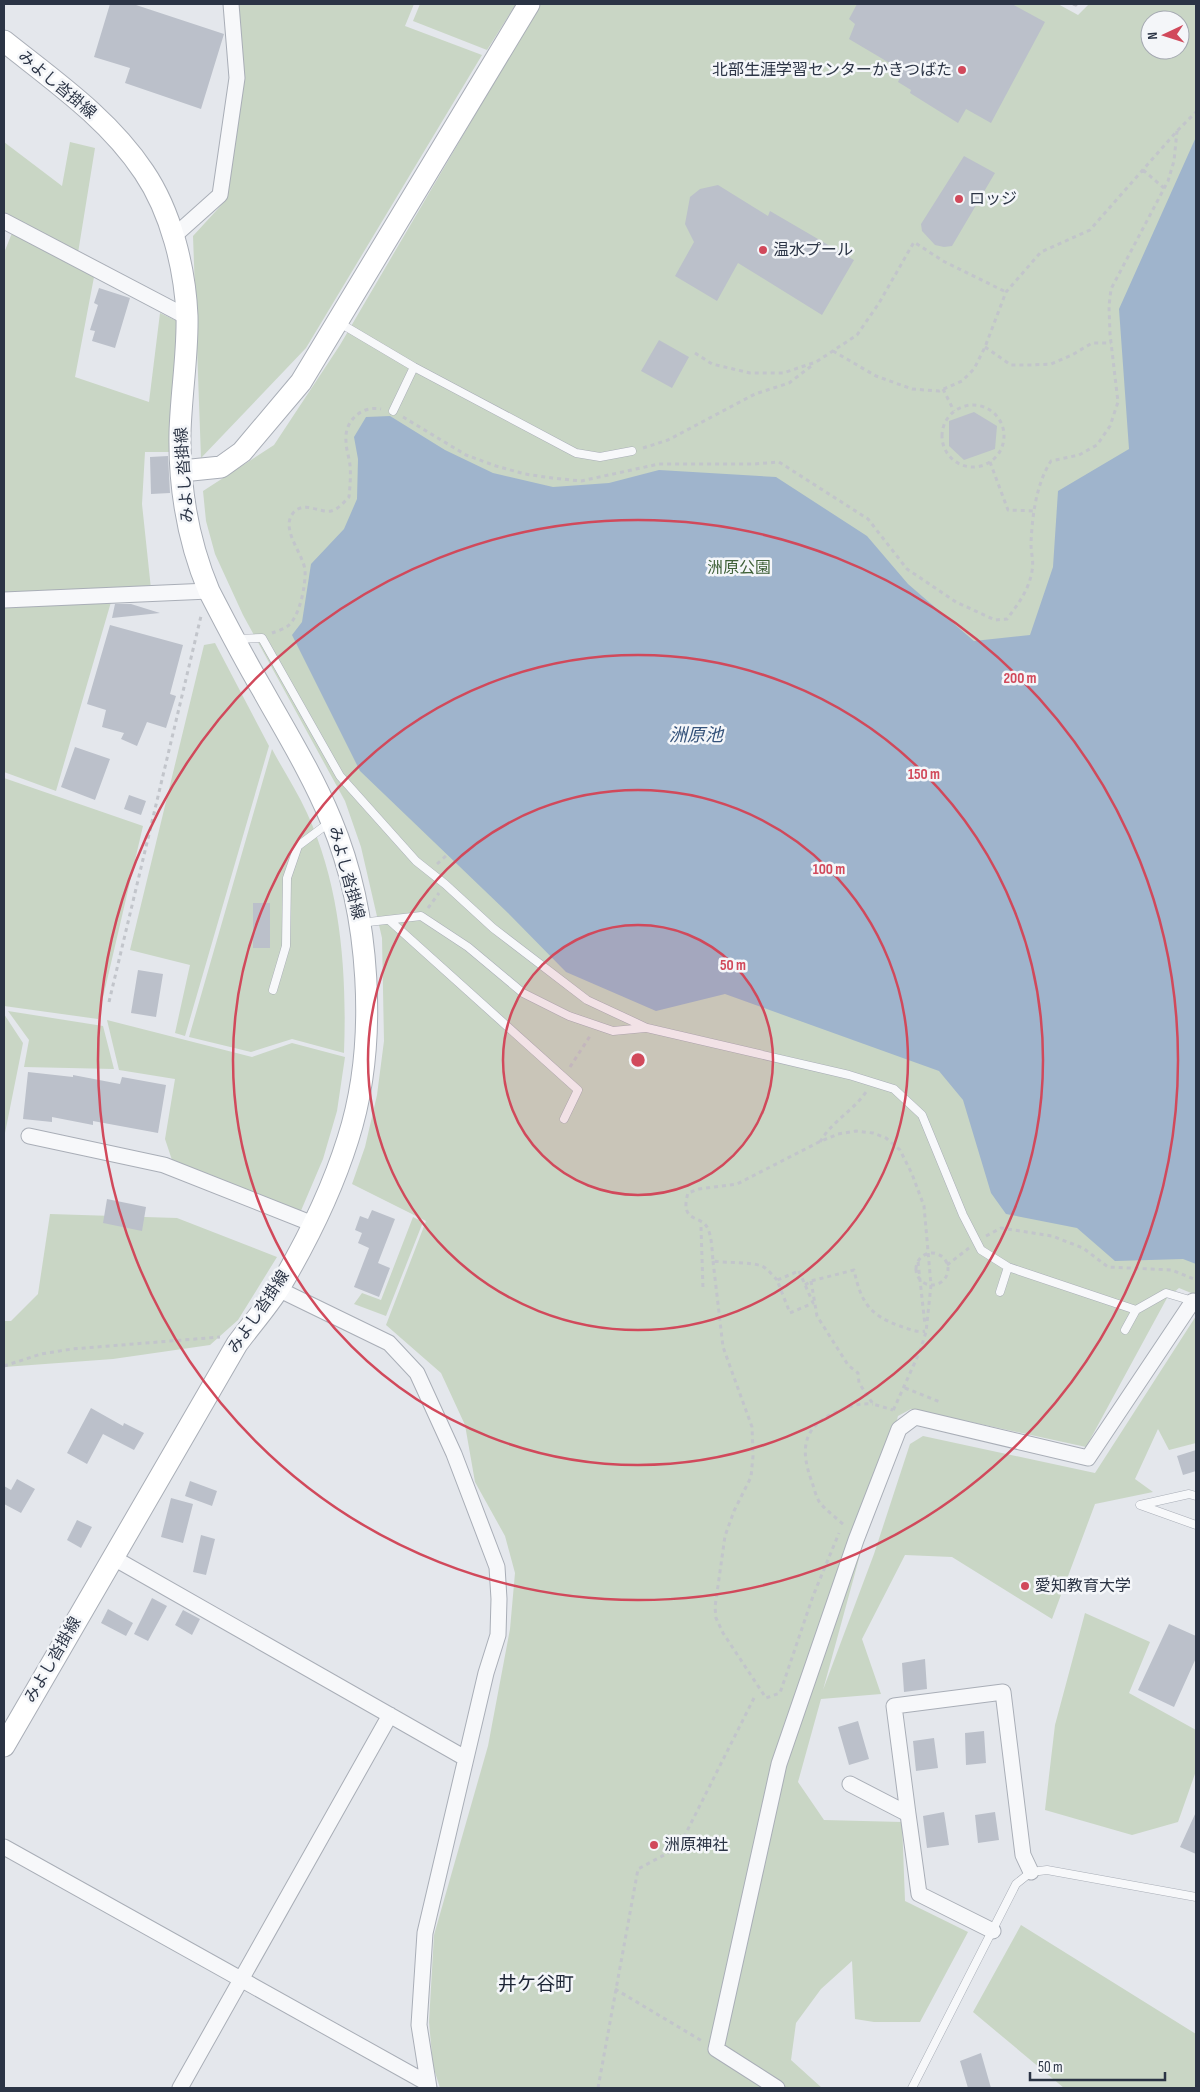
<svg xmlns="http://www.w3.org/2000/svg" width="1200" height="2092" viewBox="0 0 1200 2092" font-family="'Sofia Sans Condensed','Noto Sans JP',sans-serif">
  <style>
    .green { fill: #c9d6c5; fill-rule: evenodd }
    .water { fill: #9fb4cc }
    .building { fill: #bbc0ca }
    .lines { fill: none; stroke-linecap: round; stroke-linejoin: round }
    .lane-casing { stroke: #a9aeb7; stroke-width: 9 }
    .street-casing { stroke: #a9aeb7; stroke-width: 17 }
    .secondary-casing { stroke: #a9aeb7; stroke-width: 23 }
    .path { stroke: #c2c5cb; stroke-width: 3; stroke-dasharray: 4 4; stroke-linecap: butt }
    .lane { stroke: #f7f8fa; stroke-width: 8 }
    .street { stroke: #f7f8fa; stroke-width: 15 }
    .secondary { stroke: #fff; stroke-width: 21 }
    .ring { fill: none; stroke: #d1495b; stroke-width: 2.5 }
    .poi-dot { fill: #d1495b; stroke: #f4f6f9; stroke-width: 2 }
    .labels { text-anchor: middle; dominant-baseline: central; stroke-width: 5; stroke-linejoin: round; paint-order: stroke }
    .poi-label { font-size: 16px; fill: #2b3445; stroke: #f4f6f9; text-anchor: start }
    .street-label { font-size: 16px; fill: #2b3445; stroke: #f4f6f9 }
    .park-label { font-size: 16px; fill: #3f6138; stroke: #f4f6f9 }
    .water-label { font-size: 18px; font-style: italic; fill: #34527a; stroke: #f4f6f9 }
    .quarter-label { font-size: 19px; fill: #1d2536; stroke: #f4f6f9 }
    .centre { fill: #d1495b; stroke: #f4f6f9; stroke-width: 2.5 }
    .ring-label { font-size: 15px; text-anchor: middle; font-weight: bold; fill: #d1495b; stroke: #f4f6f9; stroke-width: 5; stroke-linejoin: round; paint-order: stroke }
  </style>
  <rect width="100%" height="100%" fill="#e4e7ec"/>
  <!-- green -->
  <path class="green" d="M238 4H414L405 26 482 55 306 348 201 458 193 236 226 200 244 74Z
    M420 4H516L487 50 413 21Z
    M540 4H1058L1078 15 1089 4H1196V1295L1179 1288 1167 1298 1086 1447 911 1409 898 1416 823 1690 874 1554 910 1444 923 1436 1095 1473 1196 1316V1443L1169 1450 1158 1429 1135 1479 1153 1492 1095 1504 1052 1619 952 1557 905 1555 862 1639 881 1694 821 1699 798 1782 824 1820 902 1822 905 1901 968 1932 920 2022H874L855 2019 852 1961 821 1989 796 2023 791 2060 822 2088H440L433 2066 429 2022 434 1935 488 1746 510 1629 515 1573 505 1536 475 1482 465 1425 441 1373 386 1325 426 1221 352 1184 365 1147 377 1095 384 1041 382 938 361 847 345 801 243 615 215 554 206 521 203 491 274 445 340 345ZM1150 20H1180V50H1150Z
    M4 142 62 186 70 142 95 148 78 253 4 215Z
    M12 233 94 277 75 377 149 402 160 313 177 321 169 452H145L142 504 151 589 4 593V253Z
    M111 602 56 791 4 772V607Z
    M215 643 269 746 185 1036 175 1033 190 965 130 950 204 645Z
    M272 749C283 770 297 791 307 813 341 888 347 972 344 1053L292 1039 251 1052 189 1037Z
    M4 778 143 826 98 1019 4 1006Z
    M8 1011 103 1026 114 1069 24 1067 29 1040Z
    M4 1014 23 1043 4 1138Z
    M107 1020 252 1057 292 1043 345 1057 337 1111 323 1159 300 1213 172 1160 165 1139 175 1079 119 1070Z
    M50 1214 177 1218 277 1257 238 1320 210 1345 113 1359 4 1367V1321H11L38 1294Z
    M413 1217 423 1222 386 1316 354 1304 362 1293 381 1300Z
    M1085 1613 1150 1642 1129 1693 1196 1730V1771L1178 1822 1132 1835 1045 1810 1055 1725Z
    M1021 1925 1196 2034V2088H1064L973 2012Z"/>
  <!-- water -->
  <path class="water" d="M1196 137V1264L1183 1259 1115 1261 1077 1228 1006 1214 991 1193 963 1100 939 1071 725 994 656 1011 566 972 508 913 360 771 292 635 302 622 311 564 344 529 357 499 358 459 354 437 366 417 390 416 445 450 493 473 553 487 609 483 659 470 776 477 867 536 908 584 974 641 1030 635 1053 567 1058 491 1129 449 1119 309Z"/>
  <!-- building -->
  <path class="building" d="M110 4H133L224 34 201 109 125 83 130 68 94 57Z
    M857 4H1012L1045 22 991 123 966 109 958 123 910 93 911 90 898 82 903 71 849 39 855 24 849 19Z
    M964 156 995 173 952 246 944 247 935 245 922 231 921 224Z
    M718 185 768 216 770 211 854 260 822 315 738 263 717 301 675 276 694 242 685 224 690 197 700 189Z
    M99 288 130 298 115 348 92 341 95 331 90 330 98 305 94 303Z
    M659 340 689 357 672 388 641 371Z
    M974 412 997 426 995 449 964 460 949 446V421Z
    M168 456 170 493 151 494 150 457Z
    M115 604H131L160 613 112 618Z
    M110 625 183 645 170 694 176 696 166 728 147 722 137 746 121 739 124 733 102 727 106 710 87 704Z
    M75 747 110 759 95 800 61 787Z
    M129 795 146 801 141 815 124 809Z
    M253 903H270V948H253Z
    M138 970 163 974 156 1017 131 1013Z
    M28 1072 73 1077V1075L120 1084 122 1077 166 1085 158 1133 93 1121V1125L52 1117V1122L23 1119Z
    M107 1199 146 1207 142 1231 103 1223Z
    M372 1210 395 1219 378 1263 390 1268 379 1297 354 1287 369 1248 358 1243 362 1233 355 1230 360 1216 368 1219Z
    M91 1408 123 1426 124 1423 144 1433 134 1450 103 1434 87 1464 67 1453Z
    M1196 1450V1471L1183 1475 1177 1456Z
    M17 1479 35 1489 21 1513 4 1504V1486L11 1490Z
    M190 1481 217 1491 212 1506 185 1496Z
    M171 1498 193 1504 183 1543 161 1537Z
    M77 1520 92 1527 81 1548 67 1540Z
    M201 1535 215 1539 206 1575 193 1572Z
    M152 1598 167 1606 148 1641 134 1634Z
    M108 1609 133 1623 126 1636 101 1623Z
    M183 1610 200 1619 192 1635 175 1625Z
    M1169 1624 1196 1636V1658L1174 1707 1138 1690Z
    M925 1659 927 1689 904 1692 902 1663Z
    M858 1721 869 1759 849 1765 838 1727Z
    M984 1731 986 1763 966 1765 965 1733Z
    M934 1738 938 1768 916 1771 913 1741Z
    M944 1812 949 1845 927 1848 923 1816Z
    M995 1812 999 1840 978 1843 975 1815Z
    M1196 1812V1854L1180 1847Z
    M981 2053 991 2088H968L960 2061Z"/>
  <g class="lines">
    <defs>
      <path id="lane" d="M338 322 414 367 576 453 600 457 632 451
        M393 411 414 367
        M235 639 262 638 340 776 416 861 445 884 493 928 587 1000 647 1028 849 1075 894 1089 922 1115 963 1215 981 1250 1008 1267 1136 1310 1166 1293 1193 1301
        M389 920 578 1090 564 1119
        M360 923 421 916 468 947 523 993 569 1016 613 1031 645 1028
        M273 990 286 946 287 878 298 846 330 822
        M1000 1292 1008 1267
        M1125 1330 1136 1310
        M1196 1496 1189 1494 1140 1505 1196 1525
        M912 2088 1016 1884 1031 1872 1047 1870 1196 1897"/>
      <path id="street" d="M4 221 187 317
        M173 237 220 195 237 78 231 4
        M4 600 209 591
        M29 1136 164 1165 313 1224
        M278 1289 389 1343 417 1373 454 1454 497 1567 499 1599 498 1635 486 1673 425 1933 419 2025 429 2088
        M112 1557 465 1758
        M850 1784 908 1814 919 1894 993 1931
        M908 1814 894 1706 1003 1692 1023 1855 1031 1872
        M4 1847 427 2083
        M180 2088 390 1715
        M777 2088 716 2049 779 1764 856 1540 899 1429 915 1417 1088 1458 1193 1301 1196 1303"/>
      <path id="secondary" d="M4 41C54 81 108 118 144 172 171 212 185 268 187 316 188 354 181 394 180 433 179 488 188 541 209 591 226 624 243 657 262 689 286 732 312 774 331 820 370 913 379 1042 348 1139 332 1190 307 1241 279 1288 267 1307 251 1325 237 1344L4 1746
        M182 471 221 467 242 452 301 382 529 4"/>
    </defs>
    <!-- lane casing -->
    <use href="#lane" class="lane-casing"/>
    <!-- street casing -->
    <use href="#street" class="street-casing"/>
    <!-- secondary casing -->
    <use href="#secondary" class="secondary-casing"/>
    <!-- path -->
    <path class="path" d="M1073 4 1076 5 1077 4
      M1143 170 1164 188
      M985 347 1011 365H1032L1051 364 1072 355 1092 343H1111
      M833 351 876 376 912 389 939 391 962 381 974 369 985 347 1006 292 1041 252 1090 230 1177 131 1196 112
      M695 353 712 364 750 373H783L816 362 857 335 879 303 914 242 943 261 1006 292
      M943 389 954 411
      M942 436a31 31 0 1 1 62 0a31 31 0 1 1-62 0Z
      M403 417 466 455 496 466 525 474 552 478 581 481 659 464H754L779 462 868 519 907 569 956 602 995 620 1007 619C1018 604 1029 590 1032 571 1034 562 1031 553 1031 544 1032 517 1036 484 1051 461L1079 455 1097 445 1110 426 1118 402 1110 334 1109 306 1111 289 1168 181 1174 161 1177 131
      M643 448 668 440 755 394 789 383 814 364
      M990 462 1008 510 1035 511
      M272 633C277 631 285 629 289 625 300 615 306 584 305 570 303 553 279 528 294 512 305 501 319 513 331 511 339 509 344 502 349 497 350 486 351 475 350 465 349 457 346 449 346 441 344 421 362 405 381 409
      M437 864 447 855
      M428 908 439 893
      M109 1002 201 616
      M570 1067 590 1036
      M820 1142C831 1122 853 1111 866 1092
      M701 1227 703 1289
      M986 1236 1001 1228 1052 1236 1083 1248 1108 1267 1172 1270 1196 1280
      M916 1269a16 16 0 1 1 32 0a16 16 0 1 1-32 0Z
      M713 1261 723 1347 752 1427 753 1456 751 1477 734 1511 725 1536 715 1607 716 1618 723 1633 766 1698 780 1693 813 1596 839 1533
      M918 1262 925 1325
      M947 1265 969 1248
      M799 1271 813 1303 790 1313 777 1280Z
      M777 1280C773 1276 768 1269 762 1266 750 1262 727 1263 713 1261 712 1251 712 1238 708 1229 702 1214 679 1224 688 1193L699 1189 737 1184 819 1142 838 1134 856 1131 873 1133 886 1138 900 1150 912 1174 924 1206 931 1285 926 1332 920 1351 892 1413
      M811 1281 817 1316 848 1365 858 1373 859 1383 873 1404 893 1410
      M805 1285 811 1281 854 1270C861 1302 869 1315 900 1326 908 1329 919 1333 925 1331
      M4 1366 41 1354 72 1349 220 1337
      M905 1388 940 1402
      M843 1524C835 1517 827 1511 820 1503 816 1497 814 1488 812 1482 800 1450 802 1427 836 1412 848 1406 860 1403 873 1404
      M615 1989 702 2041
      M598 2088 638 1869 679 1847 755 1696"/>
    <!-- lane -->
    <use href="#lane" class="lane"/>
    <!-- street -->
    <use href="#street" class="street"/>
    <!-- secondary -->
    <use href="#secondary" class="secondary"/>
  </g>
  <!-- distance rings -->
  <circle cx="638" cy="1060" r="135" fill="#d1495b" fill-opacity=".12"/>
  <g class="ring">
    <circle cx="638" cy="1060" r="135"/>
    <circle cx="638" cy="1060" r="270"/>
    <circle cx="638" cy="1060" r="405"/>
    <circle cx="638" cy="1060" r="540"/>
  </g>
  <!-- markers -->
  <g class="poi-dot">
    <circle cx="962" cy="70" r="5"/>
    <circle cx="959" cy="199" r="5"/>
    <circle cx="763" cy="250" r="5"/>
    <circle cx="1025" cy="1586" r="5"/>
    <circle cx="654" cy="1845" r="5"/>
  </g>
  <g class="labels">
    <!-- poi labels -->
    <g class="poi-label">
      <text x="952" y="70" text-anchor="end">北部生涯学習センターかきつばた</text>
      <text x="969" y="199">ロッジ</text>
      <text x="773" y="250">温水プール</text>
      <text x="1035" y="1586">愛知教育大学</text>
      <text x="664" y="1845">洲原神社</text>
    </g>
    <!-- street labels -->
    <g class="street-label">
      <text transform="translate(57 85) rotate(40)">みよし沓掛線</text>
      <text transform="translate(185 475) rotate(-94)">みよし沓掛線</text>
      <text transform="translate(346 873) rotate(75)">みよし沓掛線</text>
      <text transform="translate(259 1312) rotate(-56)">みよし沓掛線</text>
      <text transform="translate(53 1660) rotate(-60)">みよし沓掛線</text>
    </g>
    <!-- park labels -->
    <g class="park-label">
      <text x="739" y="568">洲原公園</text>
    </g>
    <!-- water labels -->
    <g class="water-label">
      <text x="696" y="735">洲原池</text>
    </g>
    <!-- quarter labels -->
    <g class="quarter-label">
      <text x="536" y="1984">井ケ谷町</text>
    </g>
  </g>
  <circle cx="638" cy="1060" r="8" class="centre"/>
  <g class="ring-label">
    <text x="1020" y="683">200 m</text>
    <text x="924" y="779">150 m</text>
    <text x="829" y="874">100 m</text>
    <text x="733" y="970">50 m</text>
  </g>
  <!-- border -->
  <rect width="1200" height="2092" fill="none" stroke="#2b3445" stroke-width="10"/>
  <!-- north arrow -->
  <g transform="translate(1165 35) rotate(266)"><circle r="24" fill="#f4f6f9" stroke="#a4a8b1"/>
  <path d="M0-4L9 19L0 12L-9 19Z" fill="#d1495b"/>
  <text y="-8" font-size="14" font-weight="bold" text-anchor="middle" fill="#2b3445">N</text>
  </g>
  <!-- scale -->
  <path d="M1030 2072v8h135v-8" fill="none" stroke="#2b3445" stroke-width="2.5"/>
  <text x="1038" y="2072" font-size="15" fill="#2b3445" stroke="#f4f6f9" stroke-width="4" paint-order="stroke">50 m</text>
</svg>
